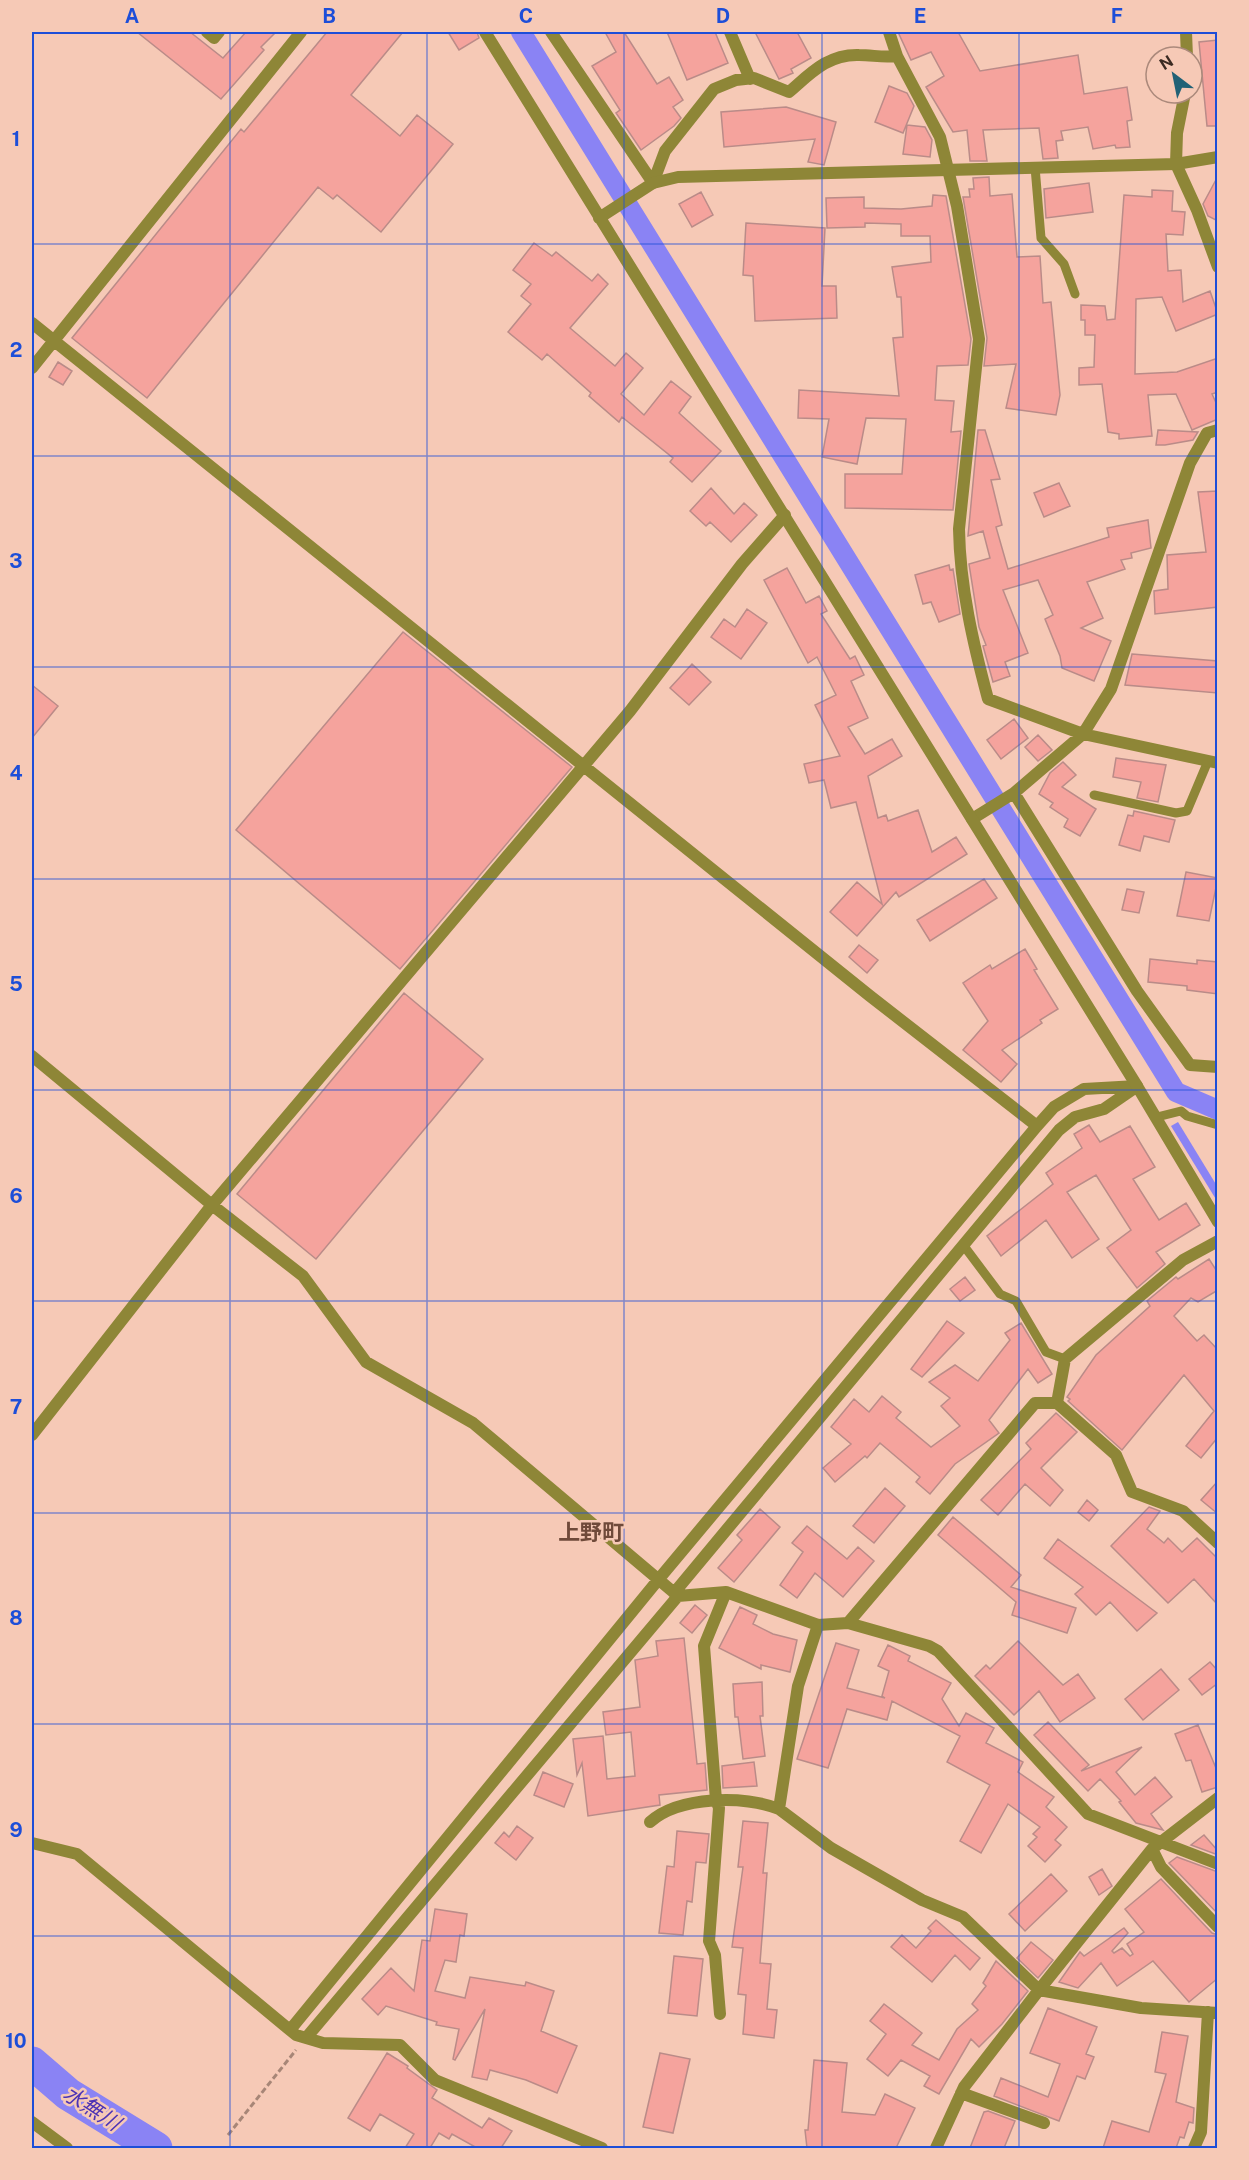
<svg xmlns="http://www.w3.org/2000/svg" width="1249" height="2180" viewBox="0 0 1249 2180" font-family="'Public Sans','Noto Sans JP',sans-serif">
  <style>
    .water { fill: #8a83f4 }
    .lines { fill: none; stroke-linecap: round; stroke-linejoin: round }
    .canal { stroke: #8a83f4; stroke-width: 20 }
    .river { stroke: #8a83f4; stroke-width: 33 }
    .building { fill: #f5a39d; stroke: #ba8b88; stroke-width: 1.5 }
    .path { stroke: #a78677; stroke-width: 3; stroke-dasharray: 6 3; stroke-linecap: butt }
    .service { stroke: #8e8637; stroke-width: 9 }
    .minor { stroke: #8e8637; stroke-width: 12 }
    .tertiary { stroke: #8e8637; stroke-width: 12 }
    .grid { fill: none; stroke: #1d4ed8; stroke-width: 1.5; stroke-opacity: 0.55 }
    .labels { text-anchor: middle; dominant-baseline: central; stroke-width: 5; stroke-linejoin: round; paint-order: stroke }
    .water-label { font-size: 21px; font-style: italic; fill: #4c33b5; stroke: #f6c9b6 }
    .quarter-label { font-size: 22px; font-weight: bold; fill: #6f4a3a; stroke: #f6c9b6 }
    .neatline { fill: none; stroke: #1d4ed8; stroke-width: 2 }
    .grid-label { font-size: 20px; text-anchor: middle; font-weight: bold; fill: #1d4ed8 }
  </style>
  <rect width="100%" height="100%" fill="#f6c9b6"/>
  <!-- water -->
  <path class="water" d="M1178 1122 1217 1186V1201L1171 1126Z"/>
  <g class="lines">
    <!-- canal -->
    <path class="canal" d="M521 32 1176 1092 1218 1110"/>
    <!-- river -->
    <path class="river" d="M32 2063 68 2094 156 2148"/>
  </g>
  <!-- building -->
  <path class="building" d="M137 32H190L223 58 246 32H276L261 47 264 50 221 99Z
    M327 32H403L351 95 400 136 417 115 453 144 381 232 337 195 333 199 318 187 147 398 72 338 241 129 244 132Z
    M448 32H477L479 38 459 50Z
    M605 32H624L657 84 669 77 683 100 673 107 681 118 674 126 641 150 616 113 620 110 592 66 616 52Z
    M667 32H715L728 63 687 80Z
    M755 32H797L811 58 791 69 793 73 779 79Z
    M898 32H958L980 71 1078 55 1084 94 1127 87 1132 120 1127 121 1130 147 1116 148 1115 145 1093 149 1088 127 1061 131 1063 140 1056 141 1058 158 1043 159 1039 128 983 130 987 161H970L967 130 953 132 926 87 944 76 931 52 911 60Z
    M1218 40V126H1207L1199 42Z
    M889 86 907 93 914 106 903 133 875 122Z
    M786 107 836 122 824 165 808 162 815 139 724 147 721 112Z
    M907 125 925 127 932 140 930 157 903 154Z
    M1218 176V221L1208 216 1203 204Z
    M989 177 990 196 1012 194 1017 257 1040 256 1043 303 1051 302 1060 395 1056 415 1006 408 1016 364 984 366 987 338 963 197H970L969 189H974L973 178Z
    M1089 183 1093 212 1046 218 1044 189Z
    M1152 190 1173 191 1172 211 1185 212 1183 235 1166 234 1168 271 1181 270 1183 302 1210 291 1218 314 1176 331 1162 297 1136 299 1135 374 1177 372 1218 358V392L1212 394 1218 407V419L1192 430 1176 394 1148 395 1152 436 1119 439V434L1108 432 1102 384 1079 385V368L1094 367 1095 335H1085V320H1081V305L1105 306 1107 320 1115 319 1124 195 1152 197Z
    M701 192 713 215 692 227 679 204Z
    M933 195 946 196 971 339 968 365 937 366 935 400 954 401 951 432 961 431 953 510 845 508V474H902L906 419 866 418 857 464 822 457 829 419 798 418 799 390 899 396 893 338 903 337 901 297H897L892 267 931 262 930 236H901V224L865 223V227L827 228 826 198 864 197V208L901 209 932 206Z
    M746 223 825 228 822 286H836L837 318 755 321 753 276 743 275Z
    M534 243 552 256 556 252 592 281 598 274 608 284 570 328 615 366 626 353 643 368 621 394 644 415 671 381 691 397 679 413 721 451 692 482 670 462 673 458 622 417 619 422 589 396 591 393 547 354 542 360 508 332 531 304 521 296 531 284 513 270Z
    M58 362 72 371 63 385 49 377Z
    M978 430H985L1000 479 991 480 1002 525 996 527 1008 569 1109 537 1107 528 1148 520 1151 548 1131 553 1132 558 1121 560 1125 569 1087 582 1103 618 1081 628 1111 641 1094 681 1062 668 1060 656 1045 619 1053 615 1038 580 1003 590 1028 653 1005 662 1010 676 993 682 983 646 986 645 979 627 969 564 990 558 983 531 968 536Z
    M1158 430 1198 432 1193 440 1165 445H1156Z
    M1059 483 1070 506 1044 517 1034 493Z
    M711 488 734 514 744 503 757 515 731 542 710 522 706 526 690 511Z
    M1218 491V607L1155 614 1154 591 1168 589 1167 555 1206 552 1198 492Z
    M949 565 950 570 953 569 960 614 939 622 931 602 923 604 915 575Z
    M787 568 806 603 819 596 827 611 821 614 850 659 855 656 864 675 851 681 868 718 848 727 865 754 892 739 902 756 868 776 878 818 886 815 888 821 918 810 932 852 956 837 967 854 899 897 896 892 857 936 830 912 857 882 882 904 856 802 831 808 824 780 809 783 804 764 840 756 815 705 836 695 817 657 808 663 764 580Z
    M747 609 767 623 741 659 711 637 724 619 735 627Z
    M403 632 572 767 400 969 236 830Z
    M1132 654 1218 661V693L1125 685Z
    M692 664 711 682 689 705 670 688Z
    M32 685 58 706 32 738Z
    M1014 719 1028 738 1001 759 987 740Z
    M1038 735 1052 750 1038 761 1025 747Z
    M1116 758 1166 765 1158 802 1137 798 1141 782 1113 777Z
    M1063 762 1076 775 1062 787 1096 809 1080 836 1064 827 1068 819 1050 807 1053 803 1039 794 1050 773Z
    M1134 811 1175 820 1169 842 1144 836 1140 851 1119 845 1128 815 1133 816Z
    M1186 872 1218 878 1209 921 1177 916Z
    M984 879 997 898 930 941 917 920Z
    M1127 889 1144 892 1139 913 1122 910Z
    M859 945 878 960 867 973 849 957Z
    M1025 949 1037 969 1034 970 1058 1009 1040 1020 1042 1023 1002 1050 1017 1064 1001 1082 963 1050 988 1021 963 983 990 965 992 969Z
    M1150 959 1197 964V960L1218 962V994L1187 990V986L1148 982Z
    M404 993 483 1059 316 1259 237 1194Z
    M1089 1125 1100 1142 1130 1126 1155 1167 1133 1179 1159 1220 1186 1203 1200 1225 1156 1252 1165 1264 1137 1288 1107 1248 1131 1230 1096 1175 1067 1192 1099 1239 1072 1258 1046 1220 1001 1256 987 1236 1053 1184 1046 1173 1082 1148 1074 1134Z
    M1209 1259 1218 1273V1290L1198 1302 1191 1298 1174 1316 1197 1341 1204 1335 1218 1350V1437L1201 1458 1186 1446 1214 1411 1184 1375 1122 1450 1068 1401 1070 1399 1067 1397 1096 1355 1150 1306 1147 1301 1176 1277 1178 1279Z
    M965 1277 975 1290 960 1301 950 1289Z
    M947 1321 964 1333 922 1377 911 1369Z
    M1021 1323 1052 1374 1038 1383 1028 1369 989 1420 999 1433 955 1464 930 1494 916 1482 920 1477 880 1443 867 1458 865 1456 835 1482 823 1468 851 1444 831 1427 854 1399 869 1412 882 1396 901 1412 896 1418 931 1447 960 1426 941 1406 950 1398 929 1382 955 1365 978 1381 1010 1340 1005 1333Z
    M1056 1413 1077 1432 1041 1468 1063 1490 1050 1506 1025 1484 998 1515 981 1500 1031 1449 1026 1443Z
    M1218 1481V1514L1201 1500Z
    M885 1488 905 1506 874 1543 853 1526Z
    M1087 1500 1098 1510 1089 1521 1078 1512Z
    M1149 1507 1160 1511 1147 1529 1164 1543 1168 1538 1182 1552 1197 1538 1218 1559V1605L1194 1579 1168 1603 1111 1546Z
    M760 1509 780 1527 734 1582 718 1568 742 1540 737 1535Z
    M953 1517 1021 1575 1011 1587 1076 1608 1067 1633 1012 1615 1016 1602 938 1535Z
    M807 1526 847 1559 858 1547 874 1561 843 1597 815 1573 797 1598 780 1585 803 1552 792 1543Z
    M1058 1539 1157 1613 1137 1631 1110 1602 1096 1615 1075 1594 1083 1587 1044 1558Z
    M695 1605 707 1615 692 1633 680 1623Z
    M740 1607 757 1615 753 1624 773 1634 797 1640 790 1672 761 1665V1669L719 1648Z
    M684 1638 697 1764 705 1763 707 1790 659 1795 660 1805 588 1816 582 1763 577 1775 573 1739 603 1736 607 1779 635 1776 631 1732 606 1735 603 1712 640 1707 635 1660 658 1656 656 1641Z
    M1018 1641 1063 1685 1078 1674 1095 1698 1060 1722 1039 1691 1014 1715 975 1676 986 1665 990 1669Z
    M836 1643 859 1650 847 1688 885 1698 882 1696 889 1671 878 1666 888 1645 910 1656 908 1661 951 1683 942 1699 959 1726 966 1713 994 1728 986 1743 1023 1762 1018 1772 1054 1797 1046 1807 1067 1827 1055 1840 1061 1845 1045 1862 1028 1846 1037 1837 1033 1834 1040 1827 1008 1804 981 1853 960 1841 990 1785 947 1762 960 1736 892 1701 887 1720 847 1709 828 1768 797 1759Z
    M1210 1662 1218 1671V1683L1202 1695 1189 1679Z
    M1161 1669 1179 1690 1143 1720 1125 1699Z
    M762 1682 763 1716H760L765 1756 743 1759 738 1717H735L733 1684Z
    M1048 1722 1089 1765 1081 1771 1142 1747 1116 1772 1135 1795 1155 1777 1172 1797 1151 1814 1163 1830 1136 1823 1119 1802 1121 1801 1100 1779 1088 1791 1034 1735Z
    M1198 1725 1218 1773V1787L1202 1792 1191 1760 1186 1761 1175 1734Z
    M754 1762 757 1786 723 1788 722 1766Z
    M543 1772 573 1784 564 1807 534 1795Z
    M743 1821 768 1823 763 1873H767L760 1963 771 1964 767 2009 777 2010 774 2038 743 2034 746 1995 738 1994 743 1948 732 1947 743 1867H738Z
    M517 1826 533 1838 516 1860 495 1843 504 1832 509 1837Z
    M677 1831 709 1834 706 1863 696 1862 692 1902 687 1901 683 1935 659 1933 667 1866 674 1867Z
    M1204 1835 1218 1851V1855L1191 1845Z
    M1177 1857 1218 1872V1914L1169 1863Z
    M1102 1869 1112 1886 1099 1895 1089 1877Z
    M1051 1874 1067 1891 1025 1931 1009 1914Z
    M1161 1879 1212 1933 1218 1935V1978L1189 2002 1153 1961 1117 1986 1101 1963 1078 1988 1059 1982 1080 1952 1084 1956 1124 1928 1128 1933 1112 1951 1114 1953 1122 1948 1130 1956 1133 1954 1127 1944 1144 1932 1125 1909Z
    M435 1909 467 1914 464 1936 460 1935 456 1962 445 1960 435 1991 465 1998 470 1977 525 1986 526 1982 554 1991 541 2031 577 2046 557 2093 526 2080 490 2070 487 2080 472 2077 485 2009 455 2060 453 2059 459 2029 436 2025 437 2022 386 2006 378 2015 362 1999 391 1968 414 1991 422 1940 430 1941Z
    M936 1920 980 1958 970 1970 955 1955 932 1982 891 1947 902 1935 916 1948 931 1931 928 1928Z
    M1031 1942 1053 1960 1038 1978 1017 1958Z
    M674 1956 703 1959 697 2016 668 2013Z
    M996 1961 1028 1991 1002 2024 979 2047 971 2039 939 2094 924 2086 930 2076 901 2060 888 2076 867 2059 886 2034 870 2021 884 2004 922 2033 912 2045 939 2060 957 2029 978 2010 972 2004 986 1986 983 1983Z
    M1048 2008 1097 2027 1086 2054 1094 2057 1085 2079 1077 2076 1059 2121 994 2096 1001 2078 1048 2097 1060 2064 1030 2053Z
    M1162 2032 1188 2036 1176 2102 1194 2108 1193 2123 1189 2122 1184 2138 1180 2137 1176 2148H1103L1112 2121 1149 2132 1166 2074 1155 2072Z
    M387 2053 408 2066 407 2068 437 2090 432 2098 482 2128 489 2118 512 2131 501 2148H477L452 2134 449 2139 439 2133 430 2148H405L414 2134 380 2114 370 2131 348 2118Z
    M660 2053 690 2059 673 2133 643 2127Z
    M814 2060 847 2063 842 2112 875 2115 885 2094 915 2108 896 2148H807L805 2130H808Z
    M988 2111 1015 2121 1004 2148H970L984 2112Z"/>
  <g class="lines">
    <!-- path -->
    <path class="path" d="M228 2135 296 2050"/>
    <!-- service -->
    <path class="service" d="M1035 167 1041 238 1064 264 1075 294
      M1094 795 1176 813 1187 811 1208 761
      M1157 1117 1181 1111 1187 1116 1218 1125
      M964 1246 1000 1294 1016 1301 1046 1352 1065 1359"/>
    <!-- minor -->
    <path class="minor" d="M207 32 214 38 219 32
      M551 32 653 183
      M730 32 750 79
      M889 32 897 56 940 137 957 206 979 339 959 529C960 587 973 643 988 699L1083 734 1218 763
      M1186 32 1187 57
      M1185 93 1177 133 1176 164 1197 210 1218 267
      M653 183 665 151 714 89 736 80 754 78 789 92C811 73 828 54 859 55 873 55 883 58 897 56
      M32 323 870 996 1037 1126
      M32 368 301 32
      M1014 793 1137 991 1190 1065 1218 1067
      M972 819 1014 793 1083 734 1111 689 1190 463 1207 433 1218 430
      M32 1056 212 1205 303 1276 366 1362 473 1423 678 1596 726 1592 818 1625 848 1623 929 1646 938 1651 1088 1814 1218 1864
      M1137 1086 1218 1222
      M1057 1403 1116 1455 1132 1492 1183 1511 1218 1543
      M32 1435 212 1205 630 711 742 564 785 515
      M674 1593 1059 1130 1075 1117 1104 1109 1136 1087
      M848 1623 1035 1403H1057L1065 1359 1183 1260 1218 1241
      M779 1809 831 1848 922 1900 963 1917 1039 1990 1141 2008 1218 2013
      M650 1822C679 1796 745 1795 779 1809L798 1686 818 1625
      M32 1843 77 1854 296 2035 323 2043 400 2045 435 2080 602 2148
      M1152 1849 1161 1867 1218 1927
      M720 2014 715 1955 709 1941 719 1808 716 1800 704 1646 726 1592
      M290 2030 658 1580 1037 1126 1054 1107 1084 1089 1137 1086
      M306 2038 678 1596
      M961 2093 1044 2123
      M32 2122 67 2148
      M936 2148 964 2087 1039 1990 1152 1849 1218 1798
      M1194 2148 1201 2132 1208 2012"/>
    <!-- tertiary -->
    <path class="tertiary" d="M485 32 1137 1086
      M599 218 653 183 678 177 1176 164 1218 157"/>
  </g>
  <!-- grid -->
  <path class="grid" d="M230 32V2148M427 32V2148M624 32V2148M822 32V2148M1019 32V2148M32 244H1218M32 456H1218M32 667H1218M32 879H1218M32 1090H1218M32 1301H1218M32 1513H1218M32 1724H1218M32 1936H1218"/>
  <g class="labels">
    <!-- water labels -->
    <g class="water-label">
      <text transform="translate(92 2108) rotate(33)">水無川</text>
    </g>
    <!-- quarter labels -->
    <g class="quarter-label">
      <text x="591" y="1532">上野町</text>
    </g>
  </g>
  <!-- border -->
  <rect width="1249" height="2180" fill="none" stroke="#f6c9b6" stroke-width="66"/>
  <!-- north arrow -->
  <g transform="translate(1174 75) rotate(328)"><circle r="28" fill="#f6c9b6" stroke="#ab897b" stroke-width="1.5"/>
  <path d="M0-4.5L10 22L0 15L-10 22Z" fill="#216176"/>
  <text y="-9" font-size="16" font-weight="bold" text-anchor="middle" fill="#3b2a22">N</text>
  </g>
  <rect x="33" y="33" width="1183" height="2114" class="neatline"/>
  <g class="grid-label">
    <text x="132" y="23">A</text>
    <text x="329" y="23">B</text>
    <text x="526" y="23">C</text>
    <text x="723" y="23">D</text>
    <text x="920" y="23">E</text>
    <text x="1117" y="23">F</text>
    <text x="16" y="146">1</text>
    <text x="16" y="357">2</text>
    <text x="16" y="568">3</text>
    <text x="16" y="780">4</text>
    <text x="16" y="991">5</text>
    <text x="16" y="1203">6</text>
    <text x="16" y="1414">7</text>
    <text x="16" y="1625">8</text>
    <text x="16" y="1837">9</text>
    <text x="16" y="2048">10</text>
  </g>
</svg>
